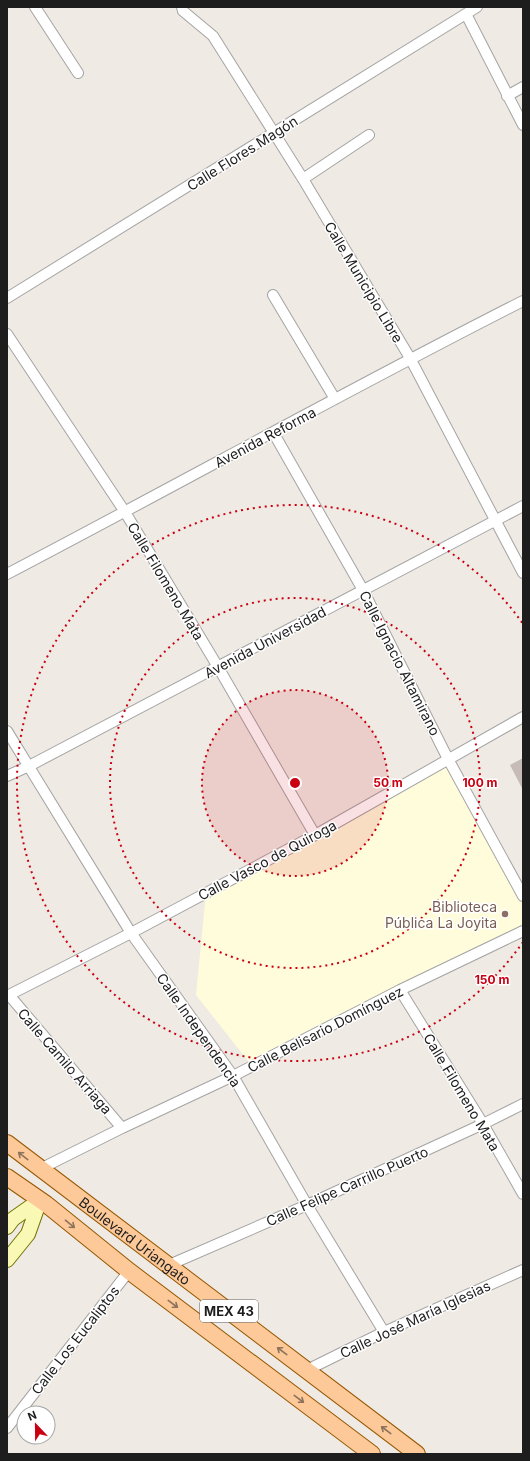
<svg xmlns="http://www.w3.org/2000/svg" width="530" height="1461" viewBox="0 0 530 1461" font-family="Inter,sans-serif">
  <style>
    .education { fill: #fffcdb }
    .building { fill: #c6bbb6 }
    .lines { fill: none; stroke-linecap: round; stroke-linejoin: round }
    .street-casing { stroke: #a4a4a4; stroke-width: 12 }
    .secondary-casing { stroke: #737503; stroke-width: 16 }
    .primary-casing { stroke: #965700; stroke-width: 18 }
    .street { stroke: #fff; stroke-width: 10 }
    .secondary { stroke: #faf8b5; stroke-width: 14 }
    .primary { stroke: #fdc999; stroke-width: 16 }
    .oneway { stroke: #8d735b }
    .ring { fill: none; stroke: #ca0012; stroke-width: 2; stroke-dasharray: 2 4 }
    .education-dot { fill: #8d6e63; stroke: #fff; stroke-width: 1.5 }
    .labels { text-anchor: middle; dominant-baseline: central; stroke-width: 3; stroke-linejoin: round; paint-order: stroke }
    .shield { fill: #fff; stroke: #616161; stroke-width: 1 }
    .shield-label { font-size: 13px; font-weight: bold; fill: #1d1d1d }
    .street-label { font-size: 14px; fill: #1d1d1d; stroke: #fff }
    .education-label { font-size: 14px; fill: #785e54; stroke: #fff; text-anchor: end }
    .centre { fill: #ca0012; stroke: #fff; stroke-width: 2 }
    .ring-label { font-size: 12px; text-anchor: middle; font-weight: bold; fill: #ca0012; stroke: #fff; stroke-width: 3; stroke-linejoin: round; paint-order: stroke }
  </style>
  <rect width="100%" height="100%" fill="#efeae3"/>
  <!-- education -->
  <path class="education" d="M448 759 523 896V931L252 1066 196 995 206 893Z"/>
  <!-- building -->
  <path class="building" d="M523 758V790L510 765Z"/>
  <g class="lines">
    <defs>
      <path id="street" d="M35 7 78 73
        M182 7 183 11 213 36 303 179 410 358 523 573
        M466 14 523 125
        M507 96 523 87
        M303 179 369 135
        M273 295 335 399
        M7 298 477 7
        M7 334 125 512 218 667 315 835
        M273 432 363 590 448 759 523 896
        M7 574C179 484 349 389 523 301
        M7 731 131 933 233 1076 307 1205 384 1332
        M7 776 29 766 523 506
        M400 990 483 1124 523 1194
        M9 995 122 1128
        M7 996 131 933 315 835 523 717
        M40 1169 122 1128 233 1076 400 990 523 931
        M169 1265 307 1205 483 1124 523 1104
        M307 1370 384 1332 523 1270
        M7 1428 129 1271"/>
      <path id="secondary" d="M7 1227 13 1219 40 1200
        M7 1260 28 1234 40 1200"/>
      <g id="primary">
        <path id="s1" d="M7 1143 417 1454"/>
        <path d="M7 1177 46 1204 129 1271 372 1454"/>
      </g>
    </defs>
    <!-- street casing -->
    <use href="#street" class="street-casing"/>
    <!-- secondary casing -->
    <use href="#secondary" class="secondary-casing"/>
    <!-- primary casing -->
    <use href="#primary" class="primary-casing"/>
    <!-- street -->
    <use href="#street" class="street"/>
    <!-- secondary -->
    <use href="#secondary" class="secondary"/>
    <!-- primary -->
    <use href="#primary" class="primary"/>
  </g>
  <!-- one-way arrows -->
  <defs><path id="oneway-shaft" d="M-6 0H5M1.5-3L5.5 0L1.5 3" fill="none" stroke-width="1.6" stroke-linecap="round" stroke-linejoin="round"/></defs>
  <g class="oneway">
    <use href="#oneway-shaft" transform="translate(23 1156) rotate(-142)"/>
    <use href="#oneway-shaft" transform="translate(70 1224) rotate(39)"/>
    <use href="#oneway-shaft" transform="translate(173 1304) rotate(37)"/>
    <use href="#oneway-shaft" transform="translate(282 1351) rotate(-143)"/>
    <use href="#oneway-shaft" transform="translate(299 1399) rotate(37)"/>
    <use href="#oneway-shaft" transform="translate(386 1430) rotate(-143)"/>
  </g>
  <!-- distance rings -->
  <circle cx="295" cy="783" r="93" fill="#ca0012" fill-opacity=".12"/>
  <g class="ring">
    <circle cx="295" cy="783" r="93"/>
    <circle cx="295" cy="783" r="185"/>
    <path d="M523 942A278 278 0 1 1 523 624"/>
  </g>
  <!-- markers -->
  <circle class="education-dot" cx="505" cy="914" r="4"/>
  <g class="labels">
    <!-- shield labels -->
    <rect class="shield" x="200" y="1300" width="58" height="22" rx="3"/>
    <g class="shield-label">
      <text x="229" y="1311">MEX 43</text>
    </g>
    <!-- street labels -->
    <g class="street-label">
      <text transform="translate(242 153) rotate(-32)">Calle Flores Magón</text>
      <text transform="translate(364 282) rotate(59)">Calle Municipio Libre</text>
      <text transform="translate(265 437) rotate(-28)">Avenida Reforma</text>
      <text transform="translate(166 581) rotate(59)">Calle Filomeno Mata</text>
      <text transform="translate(265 642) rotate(-28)">Avenida Universidad</text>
      <text transform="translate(400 663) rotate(63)">Calle Ignacio Altamirano</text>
      <text transform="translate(267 860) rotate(-28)">Calle Vasco de Quiroga</text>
      <text transform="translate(325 1029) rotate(-27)">Calle Belisario Domínguez</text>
      <text transform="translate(199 1030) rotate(55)">Calle Independencia</text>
      <text transform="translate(65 1061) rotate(49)">Calle Camilo Arriaga</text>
      <text transform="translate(462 1092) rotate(59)">Calle Filomeno Mata</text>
      <text transform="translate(347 1186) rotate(-24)">Calle Felipe Carrillo Puerto</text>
      <text stroke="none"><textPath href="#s1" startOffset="161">Boulevard Uriangato</textPath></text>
      <text transform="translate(415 1319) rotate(-25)">Calle José María Iglesias</text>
      <text transform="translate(75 1340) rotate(-52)">Calle Los Eucaliptos</text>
    </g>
    <!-- education labels -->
    <g class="education-label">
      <text x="497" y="906">Biblioteca<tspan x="497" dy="16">Pública La Joyita</tspan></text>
    </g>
  </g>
  <circle cx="295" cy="783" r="6" class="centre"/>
  <g class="ring-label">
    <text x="388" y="787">50 m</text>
    <text x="480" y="787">100 m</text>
    <text x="492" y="984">150 m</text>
  </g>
  <!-- border -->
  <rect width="530" height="1461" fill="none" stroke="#1d1d1d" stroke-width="16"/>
  <!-- north arrow -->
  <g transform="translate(36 1425) rotate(338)"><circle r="19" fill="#ffffff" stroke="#a5a5a5"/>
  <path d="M0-3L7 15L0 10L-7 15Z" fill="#ca0012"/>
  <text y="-6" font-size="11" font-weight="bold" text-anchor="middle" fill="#1d1d1d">N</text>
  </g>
</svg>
